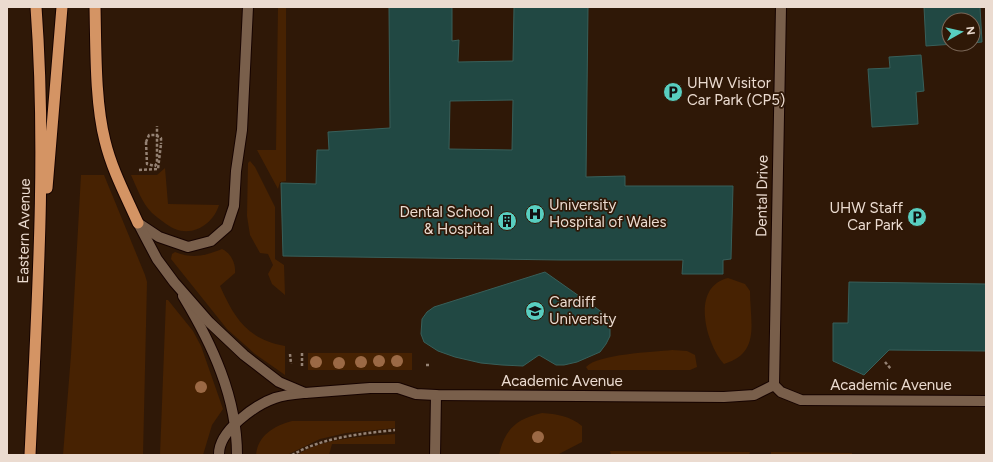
<svg xmlns="http://www.w3.org/2000/svg" width="993" height="462" viewBox="0 0 993 462" font-family="Figtree,sans-serif">
  <style>
    .green { fill: #472202 }
    .building { fill: #214843; stroke: #385f5a; fill-rule: evenodd }
    .lines { fill: none; stroke-linecap: round; stroke-linejoin: round }
    .service-casing { stroke: #160300; stroke-width: 12 }
    .minor-casing { stroke: #160300; stroke-width: 12 }
    .trunk-casing { stroke: #160300; stroke-width: 13 }
    .path { stroke: #958274; stroke-width: 2.5; stroke-dasharray: 3 2; stroke-linecap: butt }
    .service { stroke: #795f4b; stroke-width: 10 }
    .minor { stroke: #795f4b; stroke-width: 10 }
    .trunk { stroke: #d49464; stroke-width: 11 }
    .path-bridge { stroke: #958274; stroke-width: 2.5; stroke-dasharray: 3 2; stroke-linecap: butt }
    .tree { fill: #9b6945 }
    .labels { text-anchor: middle; dominant-baseline: central; stroke-width: 3.5; stroke-linejoin: round; paint-order: stroke }
    .poi-label { font-size: 15px; fill: #ebdbd0; stroke: #2f1807; text-anchor: start }
    .street-label { font-size: 15px; fill: #ebdbd0; stroke: #2f1807 }
  </style>
  <rect width="100%" height="100%" fill="#2f1807"/>
  <!-- green -->
  <path class="green" d="M278 7H286V181L280 182 278 189 257 150H276Z
    M250 161 255 167 275 207V259L284 265 285 295 272 284 268 274 273 265 268 254 260 253 250 235 247 216 248 163Z
    M165 168 168 204 219 205C214 222 195 237 175 229 168 226 158 218 152 213 142 203 137 188 131 175H157Z
    M81 175H104L145 275 147 282 143 455H63L71 355Z
    M222 249C231 253 236 264 235 273L220 286C235 319 247 339 285 346V375L255 354 227 329 171 259 172 254 175 252C192 259 205 256 222 249Z
    M728 278 745 284 750 291C750 323 761 353 724 364 706 344 690 287 728 278Z
    M166 300H168L193 331 201 346 223 409 212 425 203 455H160Z
    M672 350 687 351 695 355 697 367 690 370H588L586 367C598 354 653 352 672 350Z
    M308 353H412V370H308Z
    M542 413C557 414 570 416 582 426V442L557 455H499C505 429 516 419 542 413Z
    M292 421H395V428L346 433 320 439 287 455H256C258 435 274 426 292 421Z
    M395 434V444H332L329 455H297C325 437 362 437 395 434Z
    M610 451 750 452 749 455H611Z
    M771 452 852 453V455H771Z"/>
  <!-- building -->
  <path class="building" d="M389 7H452V41L459 40 458 62 513 61 514 7H588L586 177 625 176V186H733L731 259 723 260V274H682L683 260H561L283 256 281 183 316 184 317 150H329L328 132 390 128ZM513 100 512 150 449 149 450 101Z
    M924 7H980L982 42 973 43V20H949V44H954L926 46Z
    M921 55 924 91 916 92 918 124 872 127 868 69 890 68 889 57Z
    M545 272 606 315 610 323V336L606 344 600 352 577 362 564 365H556L539 355 523 366 502 365 481 363 455 357 438 351 424 342 421 334 422 319 427 312 434 307Z
    M849 282 986 284V351L889 350 864 375 833 361V323H848Z"/>
  <g class="lines">
    <defs>
      <path id="service" d="M138 223 159 237 188 247 211 241 227 227 234 206 236 171 242 130 248 7
        M183 296C212 344 237 397 237 455
        M219 455C218 431 255 405 275 398 284 395 295 394 305 393
        M435 455 436 395"/>
      <path id="minor" d="M138 223 157 259 174 282 209 322 244 355 279 382 305 393 370 388H398L416 394 436 395 724 397 754 395 774 385
        M774 385 781 7
        M774 385 781 392 801 400 986 401"/>
      <path id="trunk" d="M95 7C96 48 95 102 105 141 112 170 126 196 138 223
        M47 188 62 7
        M30 455C37 306 47 156 36 7"/>
    </defs>
    <!-- service casing -->
    <use href="#service" class="service-casing"/>
    <!-- minor casing -->
    <use href="#minor" class="minor-casing"/>
    <!-- trunk casing -->
    <use href="#trunk" class="trunk-casing"/>
    <!-- path -->
    <path class="path" d="M146 142 147 164 155 166 157 163V126
      M139 170 158 169 161 144
      M302 353V367
      M290 354 291 364
      M885 362 891 369
      M426 365H430
      M292 455C324 437 359 434 395 430"/>
    <!-- service -->
    <use href="#service" class="service"/>
    <!-- minor -->
    <use href="#minor" class="minor"/>
    <!-- trunk -->
    <use href="#trunk" class="trunk"/>
    <!-- path-bridge -->
    <path class="path-bridge" d="M146 142 149 135H155L161 138V144"/>
  </g>
  <!-- trees -->
  <g class="tree">
    <circle cx="379" cy="361" r="6"/>
    <circle cx="397" cy="361" r="6"/>
    <circle cx="316" cy="362" r="6"/>
    <circle cx="361" cy="362" r="6"/>
    <circle cx="339" cy="363" r="6"/>
    <circle cx="201" cy="387" r="6"/>
    <circle cx="538" cy="437" r="6"/>
  </g>
  <!-- icons -->
  <defs>
    <symbol id="parking-disc" viewBox="-11 -11 22 22"><circle r="9.5" fill="#58cec0" stroke="#2f1807"/><path d="M-3.5-5.5H1a3.5 3.5 0 0 1 0 7H-1V5.5H-3.5ZM-1-3.4V-.6H.8a1.4 1.4 0 0 0 0-2.8Z" fill="#111"/></symbol>
    <symbol id="hospital-disc" viewBox="-11 -11 22 22"><circle r="9.5" fill="#58cec0" stroke="#2f1807"/><path d="M-5-5h3v3.5h4V-5h3V5h-3V1.5h-4V5h-3Z" fill="#111"/></symbol>
    <symbol id="building-disc" viewBox="-11 -11 22 22"><circle r="9.5" fill="#58cec0" stroke="#2f1807"/><path d="M-4-6H4V6H1V3H-1V6H-4ZM-2.5-4.3h1.7v1.8h-1.7ZM.8-4.3h1.7v1.8H.8ZM-2.5-1h1.7V.8h-1.7ZM.8-1h1.7V.8H.8Z" fill="#111"/></symbol>
    <symbol id="university-disc" viewBox="-11 -11 22 22"><circle r="9.5" fill="#58cec0" stroke="#2f1807"/><path d="M0-5L7-2L0 1L-7-2ZM-4 1L0 2.5L4 1V4Q0 6-4 4Z" fill="#111"/></symbol>
  </defs>
  <g fill-rule="evenodd">
    <use href="#parking-disc" x="662" y="81" width="22" height="22"/>
    <use href="#hospital-disc" x="524" y="203" width="22" height="22"/>
    <use href="#parking-disc" x="906" y="206" width="22" height="22"/>
    <use href="#building-disc" x="496" y="210" width="22" height="22"/>
    <use href="#university-disc" x="524" y="300" width="22" height="22"/>
  </g>
  <g class="labels">
    <!-- poi labels -->
    <g class="poi-label">
      <text x="687" y="83">UHW Visitor<tspan x="687" dy="17">Car Park (CP5)</tspan></text>
      <text x="549" y="205">University<tspan x="549" dy="17">Hospital of Wales</tspan></text>
      <text x="903" y="208" text-anchor="end">UHW Staff<tspan x="903" dy="17">Car Park</tspan></text>
      <text x="493" y="212" text-anchor="end">Dental School<tspan x="493" dy="17">&amp; Hospital</tspan></text>
      <text x="549" y="302">Cardiff<tspan x="549" dy="17">University</tspan></text>
    </g>
    <!-- street labels -->
    <g class="street-label">
      <text transform="translate(762 196) rotate(-89)">Dental Drive</text>
      <text transform="translate(24 231) rotate(-89)">Eastern Avenue</text>
      <text x="562" y="381">Academic Avenue</text>
      <text x="891" y="385">Academic Avenue</text>
    </g>
  </g>
  <!-- border -->
  <rect width="993" height="462" fill="none" stroke="#ebdbd0" stroke-width="16"/>
  <!-- north arrow -->
  <g transform="translate(961 32) rotate(82)"><circle r="19" fill="#2f1807" stroke="#7a6657"/>
  <path d="M0-3L7 15L0 10L-7 15Z" fill="#58cec0"/>
  <text y="-6" font-size="11" font-weight="bold" text-anchor="middle" fill="#ebdbd0">N</text>
  </g>
</svg>
